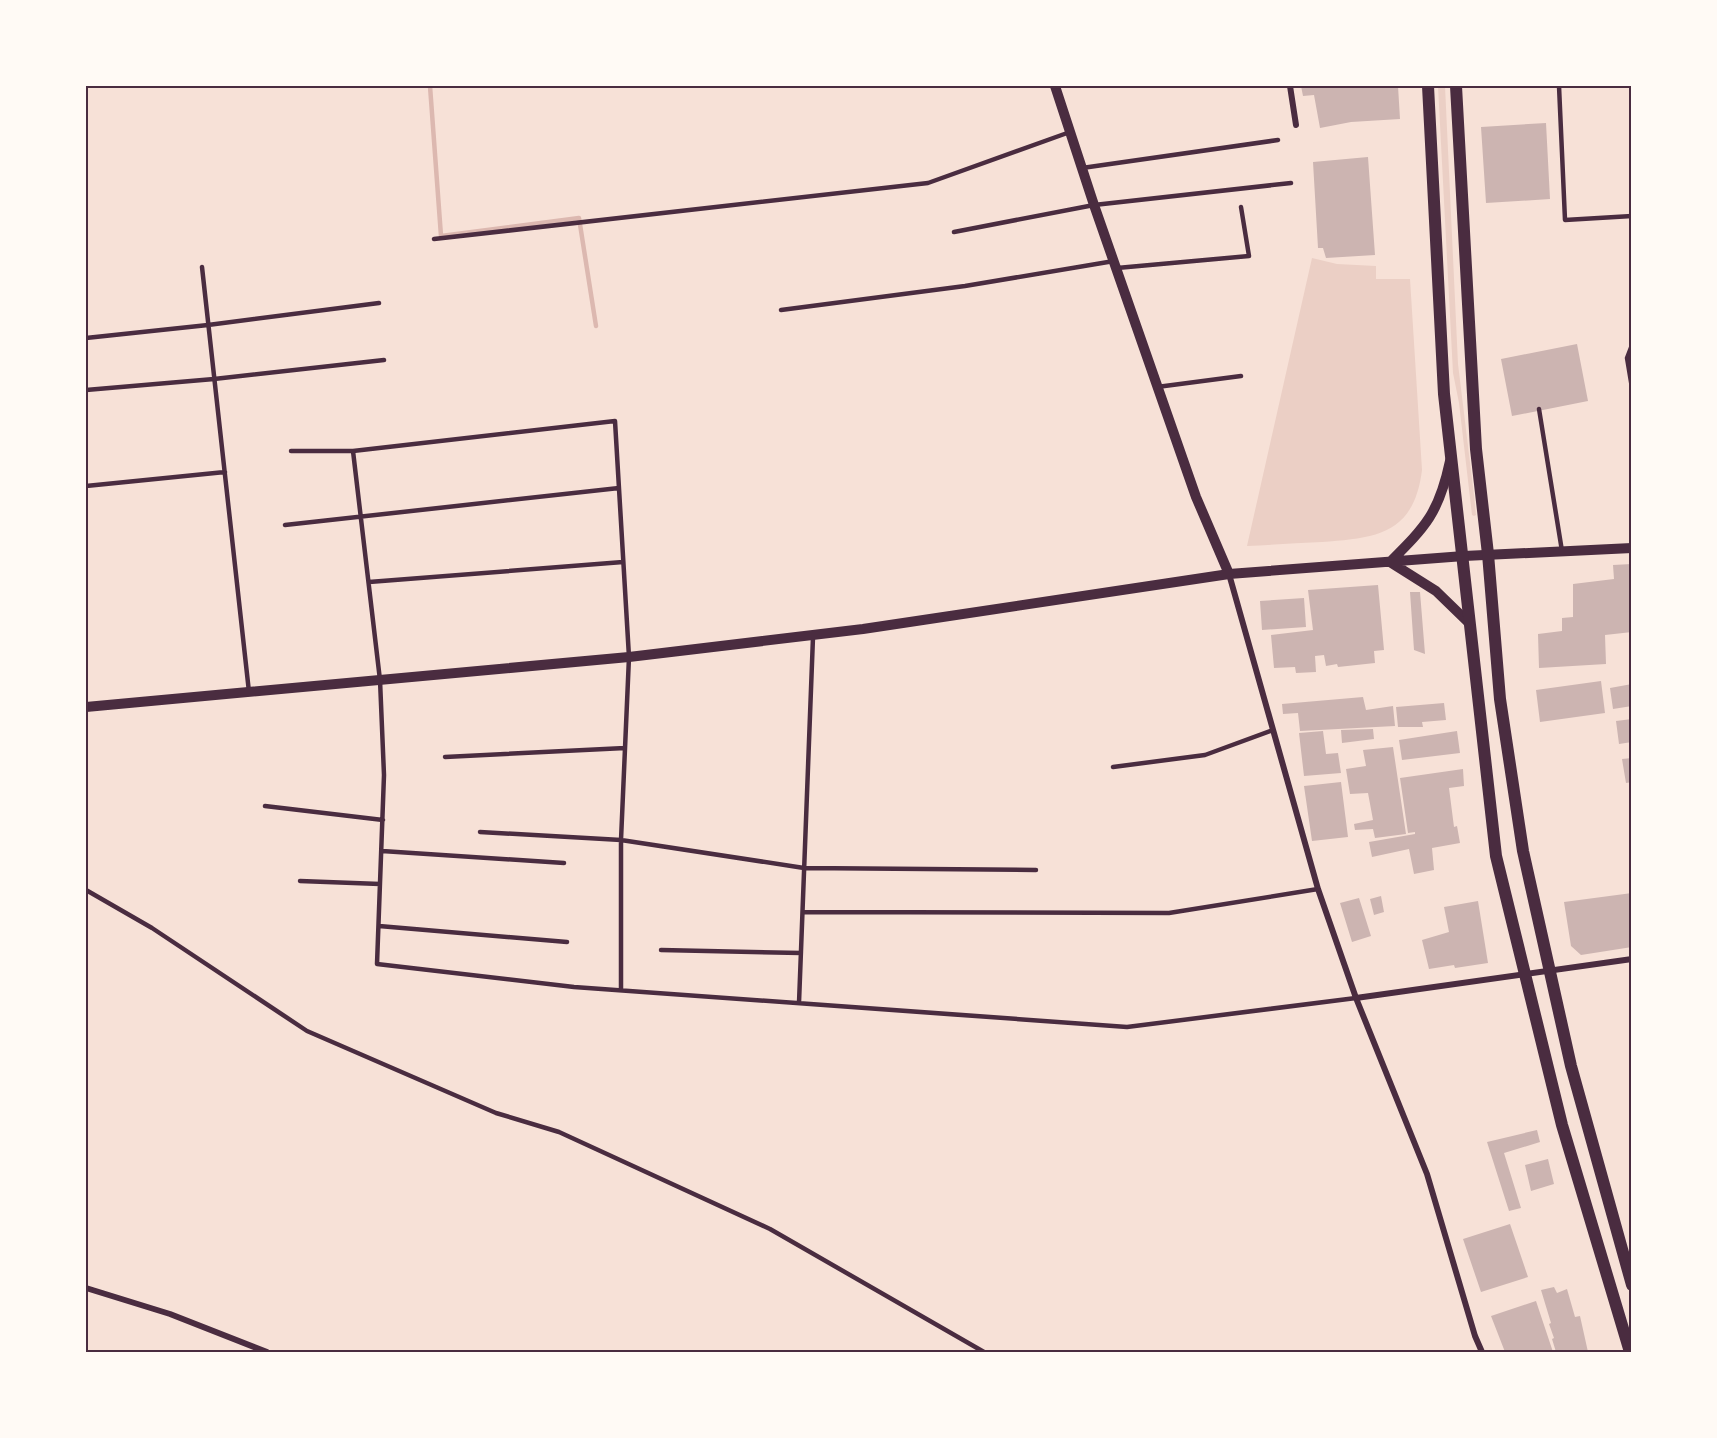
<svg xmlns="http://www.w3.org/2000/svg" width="1717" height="1438" viewBox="0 0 1717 1438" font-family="Poppins,sans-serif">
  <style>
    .green { fill: #ebcfc5 }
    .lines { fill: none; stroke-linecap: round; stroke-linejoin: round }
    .stream { stroke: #dcb8b0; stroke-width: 4.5 }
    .building { fill: #ccb4b1 }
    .service { stroke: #4a2c40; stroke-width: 4.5 }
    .minor { stroke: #4a2c40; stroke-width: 6 }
    .tertiary { stroke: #4a2c40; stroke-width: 10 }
    .secondary { stroke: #4a2c40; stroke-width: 12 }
    .neatline { fill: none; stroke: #4a2c40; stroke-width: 2 }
  </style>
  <rect width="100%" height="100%" fill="#f7e1d7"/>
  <!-- green -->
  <path class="green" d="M1438 86H1445L1458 364 1474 495 1476 515 1474 516 1472 515 1459 403 1453 373Z
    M1312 258 1337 264 1376 266V279H1410L1422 470C1414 534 1377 538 1322 542 1297 543 1272 545 1247 546Z"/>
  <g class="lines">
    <!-- stream -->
    <path class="stream" d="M430 86 441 236 579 218 596 326"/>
  </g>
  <!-- building -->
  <path class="building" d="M1301 86H1398L1400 119 1351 122 1320 128 1314 95 1303 96Z
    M1546 123 1550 199 1486 203 1481 127Z
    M1368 157 1375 255 1326 258 1323 248H1318L1313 162Z
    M1577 344 1588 401 1512 416 1501 359Z
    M1632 564V632L1605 635 1606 664 1539 668 1538 634 1562 631V618L1573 617V584L1614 579 1613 565Z
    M1378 585 1384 650 1374 651 1375 663 1338 667 1337 664 1326 666 1324 655 1315 656 1316 672 1296 673 1295 667 1274 668 1271 635 1313 630 1308 590Z
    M1410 592H1420L1425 654 1414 650Z
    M1304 598 1306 627 1262 630 1260 601Z
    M1601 681 1605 713 1540 722 1536 690Z
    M1632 684V706L1613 709 1610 688Z
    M1363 697 1366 710 1393 706 1395 726 1300 731 1298 713 1283 714 1282 704Z
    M1444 703 1446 720 1422 722 1423 727H1398L1396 707Z
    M1632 719V742L1619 744 1616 721Z
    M1373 729 1374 739 1342 743 1341 730Z
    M1323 731 1326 754 1338 753 1341 773 1304 776 1299 733Z
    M1457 731 1460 753 1402 760 1399 740Z
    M1393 747 1406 834 1375 838 1373 829 1355 830 1354 824 1373 820 1368 793 1350 794 1346 769 1366 766 1363 750Z
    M1632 758V782L1626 783 1622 759Z
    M1463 769 1464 786 1449 788 1454 827 1457 826 1460 843 1432 848 1434 870 1414 874 1409 849 1372 857 1369 842 1415 834V832L1408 833 1400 778Z
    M1341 782 1348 837 1312 841 1304 786Z
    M1632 893V947L1581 955 1571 946 1564 902Z
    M1381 896 1384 912 1374 915 1370 899Z
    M1359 898 1371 936 1352 942 1340 903Z
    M1478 901 1488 963 1455 968 1454 965 1429 969 1422 940 1449 932 1444 907Z
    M1537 1130 1540 1142 1504 1153 1521 1208 1509 1211 1487 1142Z
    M1548 1159 1554 1184 1531 1191 1525 1165Z
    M1510 1224 1528 1277 1481 1292 1463 1239Z
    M1554 1287 1557 1293 1567 1289 1575 1317 1580 1316 1588 1352H1556L1552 1339 1554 1338 1549 1324 1551 1323 1541 1290Z
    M1536 1301 1553 1352H1505L1491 1316Z"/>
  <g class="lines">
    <!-- service -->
    <path class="service" d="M1559 86 1565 220 1632 216
      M1082 168 1278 140
      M954 232 1094 205 1291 183
      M434 239 928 183 1070 132
      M202 267 249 692
      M1117 268 1249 256 1241 207
      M781 310 965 286 1114 261
      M86 338 208 325 379 303
      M1632 345 1627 358 1632 388
      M1157 387 1241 376
      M86 390 214 379 384 360
      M1539 409 1562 551
      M291 451H353L615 421 629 657 621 840V990
      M353 451 380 680 384 775 377 964 574 987 1127 1027 1356 998
      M86 486 225 472
      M285 525 619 488
      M369 582 623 562
      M445 757 625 748
      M1113 767 1205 755 1273 730
      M265 806 383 820
      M480 832 621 840 804 868 1036 870
      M382 851 564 863
      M300 881 380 884
      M86 890 152 928 307 1031 496 1113 559 1132 770 1229 984 1352
      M803 912 1169 913 1318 889
      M379 926 567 942
      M661 950 801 953
      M799 1003 813 637"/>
    <!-- minor -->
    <path class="minor" d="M1290 86 1296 125
      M1229 574 1318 889 1356 998 1427 1174 1475 1336 1482 1352
      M1356 998 1632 959
      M86 1288 170 1314 267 1352"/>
    <!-- tertiary -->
    <path class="tertiary" d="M1055 86 1094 205 1196 497 1229 574
      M1450 461C1439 513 1426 526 1390 562L1436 591 1470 624
      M86 707 629 657 863 629 1229 574 1464 556 1632 548"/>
    <!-- secondary -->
    <path class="secondary" d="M1428 86 1444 394 1496 856 1562 1125 1630 1352
      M1456 86 1476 449 1488 554 1500 699 1523 851 1571 1066 1632 1285"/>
  </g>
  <!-- border -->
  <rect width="1717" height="1438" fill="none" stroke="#fffaf5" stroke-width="174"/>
  <rect x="87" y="87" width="1543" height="1264" class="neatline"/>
</svg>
